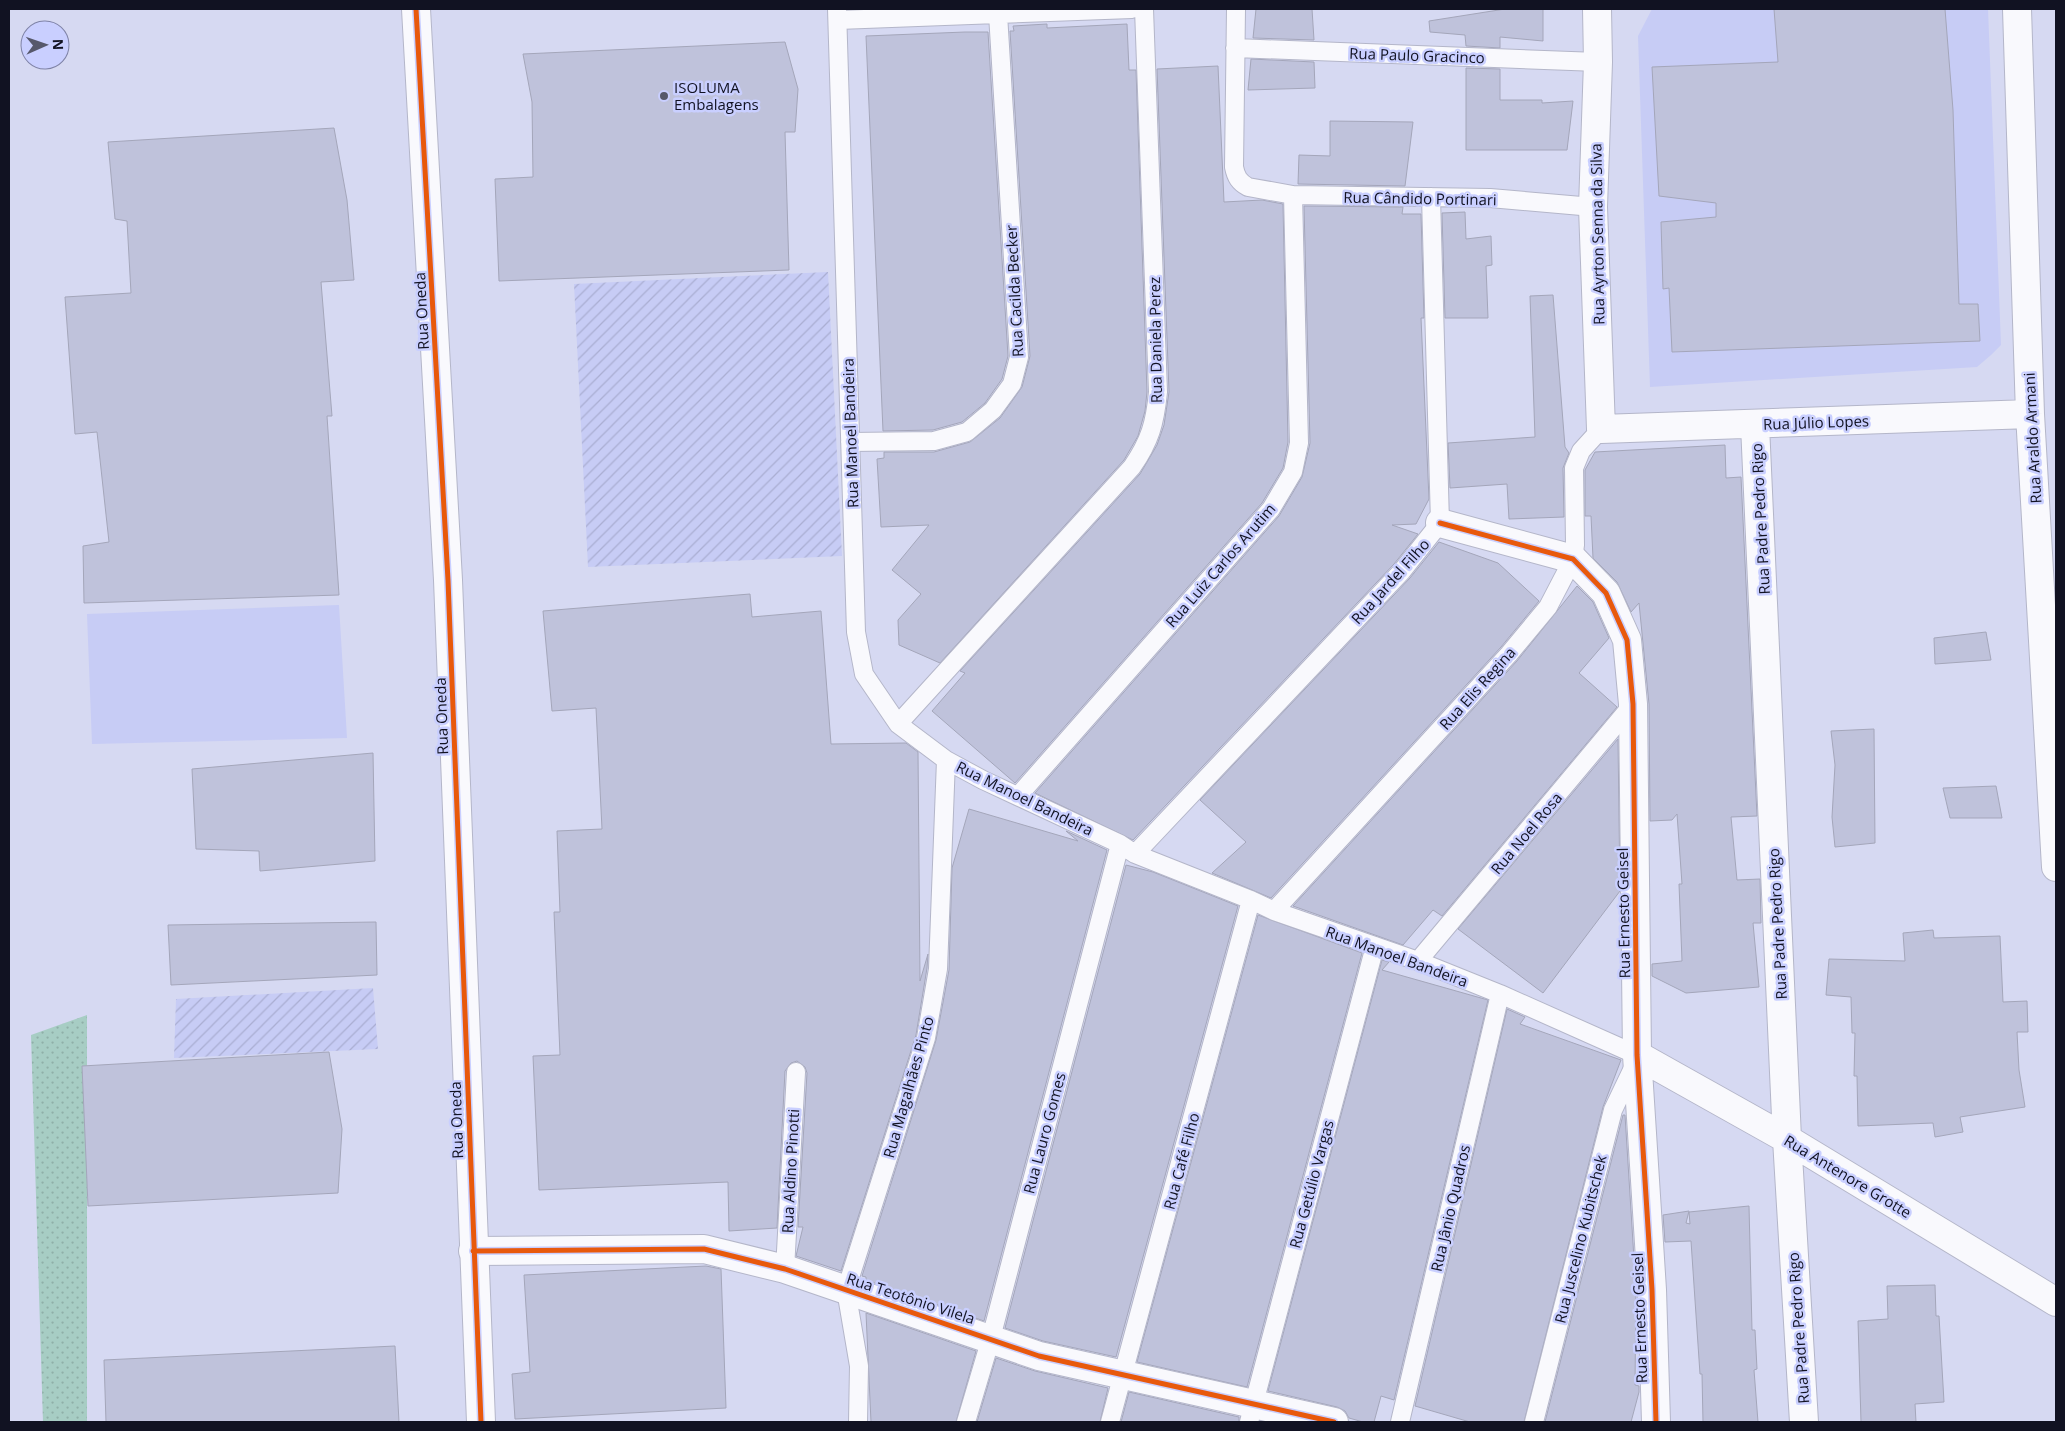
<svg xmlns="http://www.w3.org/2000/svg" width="2065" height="1431" viewBox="0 0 2065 1431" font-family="'Open Sans',sans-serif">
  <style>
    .built { fill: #c7ccf5 }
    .industrial { fill: url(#industrial-furrows) }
    .park { fill: url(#park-dots) }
    .building { fill: #bfc2db; stroke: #a4a6ba }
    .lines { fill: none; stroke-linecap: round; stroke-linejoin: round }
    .service-casing { stroke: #b4b6c9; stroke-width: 20 }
    .minor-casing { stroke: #b4b6c9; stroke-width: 30 }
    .tertiary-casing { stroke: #b4b6c9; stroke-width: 30 }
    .service { stroke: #f9f9fd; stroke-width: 18 }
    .minor { stroke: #f9f9fd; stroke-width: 28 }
    .tertiary { stroke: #f9f9fd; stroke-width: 28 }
    .cycleway-casing { stroke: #c9cfff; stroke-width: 8 }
    .cycleway { stroke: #e8590c; stroke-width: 5 }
    .poi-dot { fill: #56586b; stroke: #c9cfff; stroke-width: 2 }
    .labels { text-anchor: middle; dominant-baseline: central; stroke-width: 5; stroke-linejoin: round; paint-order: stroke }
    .street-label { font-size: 15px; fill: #111222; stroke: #c9cfff }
    .poi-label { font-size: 15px; fill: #111222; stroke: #c9cfff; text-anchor: start }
  </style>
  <defs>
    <pattern id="industrial-furrows" width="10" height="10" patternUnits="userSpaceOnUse" patternTransform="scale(1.25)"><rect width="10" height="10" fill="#c7ccf5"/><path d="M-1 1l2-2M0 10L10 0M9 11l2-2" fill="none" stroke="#aaaed2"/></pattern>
    <pattern id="park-dots" width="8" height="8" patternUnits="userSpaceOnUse" patternTransform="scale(1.25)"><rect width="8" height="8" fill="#a7cdc4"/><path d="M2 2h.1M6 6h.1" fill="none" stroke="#8fafa8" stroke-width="1.8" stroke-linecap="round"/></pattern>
  </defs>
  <rect width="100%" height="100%" fill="#d6d9f2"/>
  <!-- built -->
  <path class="built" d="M1652 9H1988L2001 345 1991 355 1977 367 1650 387 1638 36Z
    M339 605 347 738 92 744 87 614Z"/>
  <!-- industrial -->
  <path class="industrial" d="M828 272 842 556 588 567 574 284Z
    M373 988 378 1049 174 1058 176 999Z"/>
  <!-- park -->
  <path class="park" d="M87 1015V1422H43L31 1035Z"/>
  <!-- building -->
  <path class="building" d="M1256 9H1312L1314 40 1253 38Z
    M1505 9H1543V41L1500 37V48L1466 46 1465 35 1430 32 1429 21Z
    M1774 9H1945L1953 110 1959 304H1978L1980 341 1672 352 1669 288 1663 289 1661 222 1716 217V203L1659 196 1652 67 1778 62Z
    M1047 24V28L1127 24 1129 70H1136L1147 392 1145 411 1138 436 1124 460 940 663 899 645 898 620 921 594 892 570 929 525 881 527 877 459 884 458V452H934L970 442 1000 418 1022 387 1030 356 1010 31H1014L1013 26Z
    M965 32H988L1008 356 1002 379 985 403 962 422 933 430 883 431 866 36Z
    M785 42 798 89 795 132H785L789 270 499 281 495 179 533 177 532 102 523 54Z
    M1251 59 1314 62 1315 88 1248 90Z
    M1218 66 1224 202 1262 200 1283 204 1288 442 1283 468 1262 503 1015 783 932 711 965 673 960 671 1140 474 1157 445 1164 425 1169 392 1157 69Z
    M1466 68 1500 69V100H1542V103L1573 101 1567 150H1466Z
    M1330 121 1413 122 1405 186 1298 184 1299 155 1330 156Z
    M334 128 347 200 354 280 321 282 332 416H327L339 595 84 603 83 546 109 542 97 432 75 434 65 297 131 293 127 221 115 219 108 142Z
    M1304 206 1403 207 1402 214H1421L1424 318H1421L1429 499 1416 524 1392 525 1418 534 1394 564 1133 840 1035 793 1279 516 1302 477 1310 443Z
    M1465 212 1466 239 1491 236 1492 265 1486 266 1488 318H1445L1442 213Z
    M1553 295 1565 447 1569 453 1563 468 1564 517 1509 519 1507 484 1450 488 1448 443 1535 437 1530 296Z
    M1725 445 1726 478 1741 477 1757 816 1731 817 1737 880 1760 879 1761 923H1753L1759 987 1686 993 1652 976V964L1682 961 1679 884H1682L1677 814 1672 820 1650 821 1649 704 1639 603 1631 612 1617 582 1593 558 1591 516H1585V470L1595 452Z
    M1439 542 1498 563 1539 601 1501 647 1271 898 1212 873 1246 842 1200 800 1410 578Z
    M1577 586 1593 602 1609 638 1579 673 1617 707 1442 916 1433 910 1403 945 1293 906 1517 661Z
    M750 594 752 617 821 611 831 744 906 743 918 752 920 981 928 954 927 968 916 1035 841 1271 796 1256 803 1227H798L807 1073 805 1067 797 1061 791 1063 785 1071 777 1228 729 1231 728 1182 539 1190 533 1056 560 1055 554 912H560L557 831 602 829 596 708 552 711 543 611Z
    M1986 632 1991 660 1935 664 1934 638Z
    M1874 729 1875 843 1835 847 1832 817 1835 765 1831 731Z
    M1618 739 1620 891 1543 993 1458 929Z
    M373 753 375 861 260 871 259 851 196 849 192 769Z
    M1996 786 2002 818H1950L1943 788Z
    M969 809 1078 841 1066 831 1107 850 984 1321 866 1280V1277L862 1276 936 1040 949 970 952 868Z
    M1126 865 1153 872 1238 906 1116 1357 1043 1341 1005 1328Z
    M1258 915 1362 953 1247 1387 1137 1362Z
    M376 922 377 975 171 985 168 925Z
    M1933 930 1934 938 2000 936 2003 1002 2027 1001 2028 1032H2017L2019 1070 2025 1107 1960 1117 1963 1132 1935 1137 1933 1123 1858 1126 1857 1076H1854L1855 1033H1852L1851 997 1826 995 1829 959 1905 961 1903 933Z
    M1382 960 1389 962 1382 970 1488 1000 1394 1400 1381 1396 1374 1422H1363L1349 1418 1345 1411 1337 1407 1268 1391Z
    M1507 1009 1525 1017 1520 1024 1621 1060 1603 1107 1524 1422H1470L1415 1406Z
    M329 1052 342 1129 338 1193 88 1206 82 1066Z
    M1623 1115H1625L1636 1291 1635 1385 1639 1386V1392L1631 1422H1545Z
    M1749 1206 1752 1330H1755L1757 1369 1754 1370 1758 1422H1703L1702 1374H1700L1691 1241 1665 1242 1663 1215 1689 1211 1686 1223 1690 1224 1689 1212Z
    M706 1266 721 1269 726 1408 515 1419 512 1374 530 1372 524 1275Z
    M1935 1285 1936 1316H1939L1944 1402 1915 1404 1916 1422H1861L1858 1321 1888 1319 1887 1286Z
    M866 1313 976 1351 956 1422H871Z
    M395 1346 399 1422H106L104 1360Z
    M996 1358 1035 1371 1108 1388 1100 1422H977Z
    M1129 1392 1239 1417V1422H1121Z"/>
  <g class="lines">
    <defs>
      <path id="service" d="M837 9 856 632 864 674 898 724 946 760 983 780 1120 844 1135 854 1251 900 1274 911 1418 961 1500 994 1637 1055
        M1236 9 1234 167C1236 177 1239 182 1248 187L1293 195 1490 198 1593 207
        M838 20 1132 9
        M1235 48 1598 62
        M850 442 934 441 967 432 993 410 1012 384 1019 357 998 14
        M898 724 1132 467C1150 441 1155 423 1158 392L1144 9
        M1018 796 1271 509 1293 472 1299 443 1293 195
        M1135 854 1402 571 1440 523 1431 197
        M1274 911 1509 654 1548 607 1573 559 1575 545 1574 468 1581 451 1601 429
        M1418 961 1633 704
        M785 1269 796 1072
        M858 1422 859 1366 846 1290 926 1038 938 969 946 760
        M966 1422 991 1338 1120 844
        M1110 1422 1251 900
        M1249 1422 1375 946
        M1400 1422 1500 994
        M1534 1422 1613 1110 1635 1064"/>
      <path id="minor" d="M1597 9 1598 62 1593 207 1601 429 2030 414
        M2017 9 2030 414 2056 867
        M1755 425 1787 1139 1804 1422
        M1440 523 1573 559 1606 593 1627 640 1633 704 1637 1055 1652 1290 1656 1422
        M1637 1055 1787 1139 2056 1302
        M473 1251 704 1249 785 1269 1039 1356 1334 1422"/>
      <path id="tertiary" d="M416 9 448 580 481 1422"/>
    </defs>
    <!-- service casing -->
    <use href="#service" class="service-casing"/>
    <!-- minor casing -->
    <use href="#minor" class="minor-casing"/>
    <!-- tertiary casing -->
    <use href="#tertiary" class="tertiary-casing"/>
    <!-- service -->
    <use href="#service" class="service"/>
    <!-- minor -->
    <use href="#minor" class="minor"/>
    <!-- tertiary -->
    <use href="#tertiary" class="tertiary"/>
    <defs>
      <path id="cycleway" d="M416 9 448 580 481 1422
        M1440 523 1573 559 1606 593 1627 640 1633 704 1637 1055 1652 1290 1656 1422
        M473 1251 704 1249 785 1269 1039 1356 1334 1422"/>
    </defs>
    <!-- cycleway casing -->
    <use href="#cycleway" class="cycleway-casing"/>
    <!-- cycleway -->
    <use href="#cycleway" class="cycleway"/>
  </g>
  <!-- markers -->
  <circle class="poi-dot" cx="664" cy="96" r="5"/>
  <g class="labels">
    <!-- street labels -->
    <g class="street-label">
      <text transform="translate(1417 55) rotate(2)">Rua Paulo Gracinco</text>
      <text transform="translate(1420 198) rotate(1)">Rua Cândido Portinari</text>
      <text transform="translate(1597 234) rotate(-91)">Rua Ayrton Senna da Silva</text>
      <text transform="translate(1014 291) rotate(-93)">Rua Cacilda Becker</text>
      <text transform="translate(421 311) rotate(-93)">Rua Oneda</text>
      <text transform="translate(1155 340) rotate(-91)">Rua Daniela Perez</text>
      <text transform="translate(1816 422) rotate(-2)">Rua Júlio Lopes</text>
      <text transform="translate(850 433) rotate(-92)">Rua Manoel Bandeira</text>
      <text transform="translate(2032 438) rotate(-93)">Rua Araldo Armani</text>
      <text transform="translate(1760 519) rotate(-93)">Rua Padre Pedro Rigo</text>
      <text transform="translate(1220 565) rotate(-49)">Rua Luiz Carlos Arutim</text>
      <text transform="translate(1390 581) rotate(-48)">Rua Jardel Filho</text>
      <text transform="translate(1477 688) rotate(-48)">Rua Elis Regina</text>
      <text transform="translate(441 716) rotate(-92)">Rua Oneda</text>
      <text transform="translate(1025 798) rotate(26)">Rua Manoel Bandeira</text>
      <text transform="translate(1526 833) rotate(-50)">Rua Noel Rosa</text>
      <text transform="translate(1623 913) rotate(-91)">Rua Ernesto Geisel</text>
      <text transform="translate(1777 924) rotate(-93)">Rua Padre Pedro Rigo</text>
      <text transform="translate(1397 956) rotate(20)">Rua Manoel Bandeira</text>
      <text transform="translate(908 1087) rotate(-74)">Rua Magalhães Pinto</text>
      <text transform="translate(456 1120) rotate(-92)">Rua Oneda</text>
      <text transform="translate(1044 1133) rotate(-75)">Rua Lauro Gomes</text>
      <text transform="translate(1181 1161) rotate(-75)">Rua Café Filho</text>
      <text transform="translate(790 1171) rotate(-87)">Rua Aldino Pinotti</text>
      <text transform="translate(1848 1176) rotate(31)">Rua Antenore Grotte</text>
      <text transform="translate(1311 1184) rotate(-75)">Rua Getúlio Vargas</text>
      <text transform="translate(1450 1208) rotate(-77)">Rua Jânio Quadros</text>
      <text transform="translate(1580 1239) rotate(-76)">Rua Juscelino Kubitschek</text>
      <text transform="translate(911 1298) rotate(18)">Rua Teotônio Vilela</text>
      <text transform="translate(1639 1318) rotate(-92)">Rua Ernesto Geisel</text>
      <text transform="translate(1798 1328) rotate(-94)">Rua Padre Pedro Rigo</text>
    </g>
    <!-- poi labels -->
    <g class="poi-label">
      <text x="674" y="87">ISOLUMA<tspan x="674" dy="17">Embalagens</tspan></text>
    </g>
  </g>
  <!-- border -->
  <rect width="2065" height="1431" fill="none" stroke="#111222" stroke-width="20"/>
  <!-- north arrow -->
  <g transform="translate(45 45) rotate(88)"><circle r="24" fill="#c9cfff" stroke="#7f83a7"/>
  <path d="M0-4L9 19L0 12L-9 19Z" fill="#56586b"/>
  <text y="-8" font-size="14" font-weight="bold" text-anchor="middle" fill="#111222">N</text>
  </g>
</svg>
